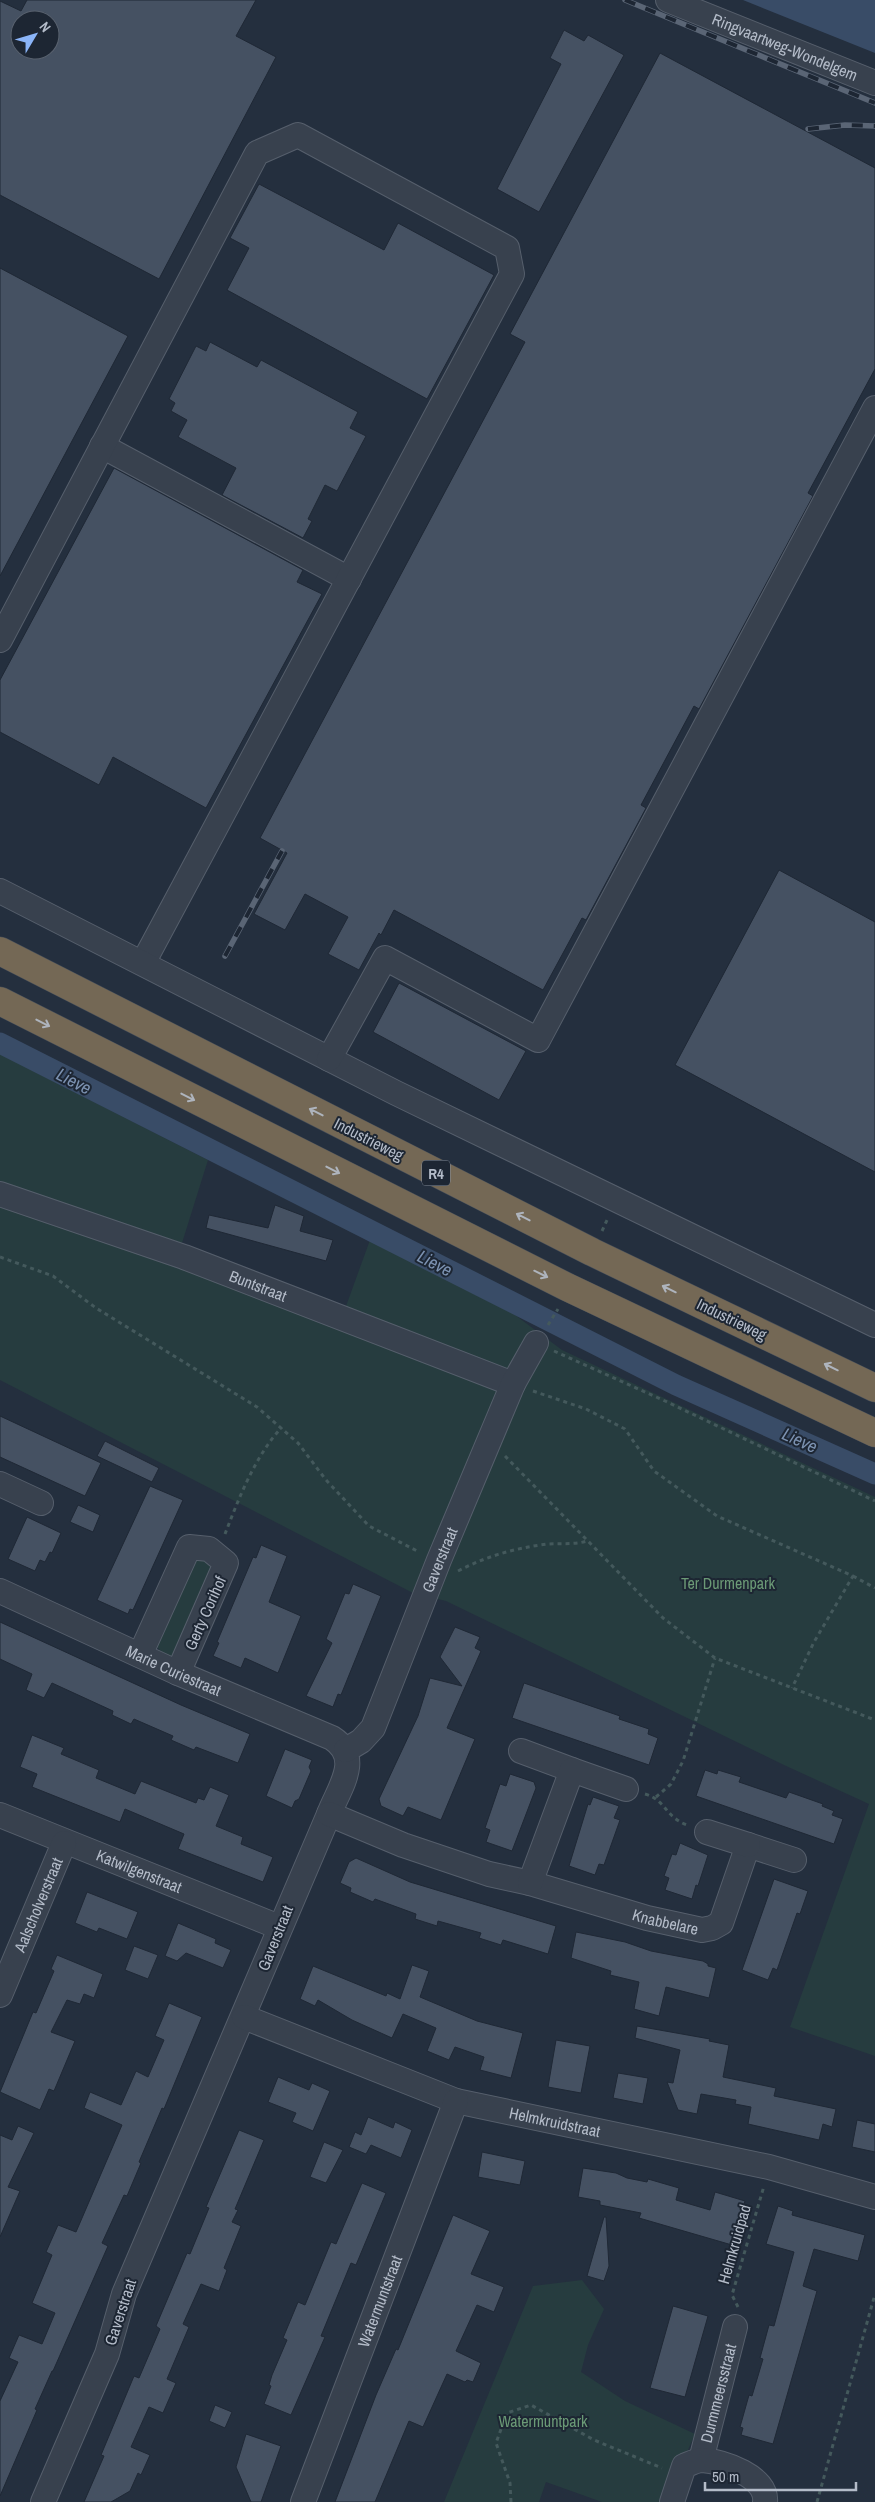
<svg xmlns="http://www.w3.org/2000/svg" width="875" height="2502" viewBox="0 0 875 2502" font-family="'Archivo Narrow',sans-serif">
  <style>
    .green { fill: #263c3f }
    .water { fill: #394c67 }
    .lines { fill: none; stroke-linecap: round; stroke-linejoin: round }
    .canal { stroke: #394c67; stroke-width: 21 }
    .building { fill: #455162; stroke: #1f2835; fill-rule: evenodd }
    .minor-casing { stroke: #565f6c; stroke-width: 26 }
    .highway-casing { stroke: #434c59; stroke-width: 29 }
    .path { stroke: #44595c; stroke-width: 3; stroke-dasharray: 4 4; stroke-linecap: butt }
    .minor { stroke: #38414e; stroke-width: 24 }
    .highway { stroke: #746855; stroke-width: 28 }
    .rail-casing { stroke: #5a6575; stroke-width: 5.5 }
    .rail { stroke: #1d2633; stroke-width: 4; stroke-dasharray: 11; stroke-linecap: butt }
    .oneway { stroke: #aeb4bd }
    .labels { text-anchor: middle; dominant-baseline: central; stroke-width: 4; stroke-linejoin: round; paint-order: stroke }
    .shield { fill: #1d2633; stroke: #878f9c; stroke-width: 1 }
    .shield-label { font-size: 15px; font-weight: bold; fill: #b4bcc9 }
    .street-label { font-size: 16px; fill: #b4bcc9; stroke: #1d2633 }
    .park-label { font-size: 16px; fill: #6b9a76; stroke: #1d2633 }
    .water-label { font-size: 18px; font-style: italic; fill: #7c92b1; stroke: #1d2633 }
  </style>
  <rect width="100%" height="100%" fill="#242f3e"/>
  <!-- green -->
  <path class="green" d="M0 1054 208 1160 182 1243 0 1182Z
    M0 1203 345 1309 370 1240 495 1300 562 1350 875 1497V2056L790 2027 869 1804 784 1765 446 1601 413 1593 0 1380Z
    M198 1554 216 1569 178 1656C167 1657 161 1653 155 1644Z
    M582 2280 604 2309 588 2345 581 2372 625 2401 695 2434 665 2502H602L546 2482 539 2502H444L533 2286Z"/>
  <!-- water -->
  <path class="water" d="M743 0H875V53Z"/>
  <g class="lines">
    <!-- canal -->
    <path class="canal" d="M0 1043 676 1385 875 1474"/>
  </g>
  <!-- building -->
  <path class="building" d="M27 0H256L236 36 276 57 159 279 0 195V1L21 11ZM20 20H50V50H20Z
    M564 30 584 41 588 35 624 55 539 212 497 189 561 64 550 58Z
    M660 53 875 168V369L808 493 813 496 699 709 694 706 641 805 646 808 586 920 582 918 543 990 394 910 381 935 379 933 359 970 328 954 348 917 305 894 285 930 254 914 287 853 260 838 525 342 510 334Z
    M259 184 384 250 398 223 494 275 427 399 227 290 249 248 230 238Z
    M0 268 128 336 0 576Z
    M210 342 257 367 261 360 358 412 350 428 366 436 337 491 325 485 308 519 312 521 303 538 222 495 236 468 178 437 187 420 171 411 175 403 169 399 196 346 206 351Z
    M114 468 303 570 297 582 322 594 206 808 113 757 99 785 0 732V680Z
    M779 870 875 922V1172L675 1065Z
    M399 983 526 1051 499 1100 373 1032Z
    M275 1205 304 1216 300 1231 333 1240 326 1261 206 1228 209 1215 268 1228Z
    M0 1416 101 1463 85 1496 0 1457Z
    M105 1441 159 1468 152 1482 97 1456Z
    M150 1486 183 1500 133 1610 130 1609 128 1614 97 1600Z
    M78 1505 100 1515 93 1532 70 1522Z
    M27 1517 61 1533 52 1553 50 1552 45 1562 40 1560 35 1571 8 1559Z
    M261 1545 287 1556 269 1602 301 1616 278 1673 245 1658 241 1668 213 1656 219 1643 217 1642 253 1557 256 1558Z
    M353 1584 381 1596 341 1695 338 1694 333 1707 306 1696 332 1643 326 1639 345 1593 349 1594Z
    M0 1622 181 1705 250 1734 238 1763 196 1747 194 1750 171 1740 173 1736 134 1719 131 1724 112 1715 113 1711 52 1683 44 1698 26 1690 32 1674 0 1659Z
    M455 1627 480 1637 475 1648 481 1651 447 1728 475 1739 441 1820 408 1807 403 1816 381 1806 379 1799 418 1716 430 1678 462 1686 440 1657Z
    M524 1683 620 1716 619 1719 649 1729 648 1734 658 1738 649 1765 512 1718Z
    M32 1735 64 1748 61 1754 99 1770 96 1778 135 1794 141 1781 196 1803 198 1798 204 1800 210 1787 229 1795 216 1826 243 1837 241 1844 273 1857 263 1882 178 1849 184 1834 125 1809 120 1822 32 1787 37 1774 20 1767Z
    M285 1749 312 1760 309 1767 311 1771 299 1799 295 1801 292 1808 266 1796Z
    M705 1770 717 1774 718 1770 741 1777 739 1782 786 1798 789 1792 823 1804 822 1806 834 1811 832 1815 843 1819 834 1844 696 1796Z
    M510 1774 534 1782 536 1788 512 1851 486 1842 490 1830 485 1828 500 1784 506 1786Z
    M593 1797 619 1806 614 1818 620 1820 604 1865 599 1864 595 1875 569 1866 588 1804 590 1805Z
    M680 1843 708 1855 698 1886 696 1885 692 1899 665 1890 669 1878 664 1876 672 1854 676 1855Z
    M356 1858 410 1882 556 1926 548 1954 503 1940 501 1945 479 1938 481 1933 438 1921 437 1926 415 1919 416 1914 375 1899 373 1902 350 1892 351 1888 340 1883 349 1862Z
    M774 1879 808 1891 800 1914 797 1913 777 1970 773 1968 768 1980 742 1970Z
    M87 1892 138 1912 127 1939 99 1928 97 1932 75 1923Z
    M178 1923 216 1939 215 1943 231 1950 223 1968 186 1953 177 1961 165 1956Z
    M576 1932 625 1942 651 1951 703 1961 708 1964V1966L716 1968 709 1998 666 1987 659 2016 634 2009 639 1982 610 1975 611 1971 571 1958Z
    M134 1946 158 1955 148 1979 125 1970Z
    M57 1955 103 1974 94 1998 84 1994 80 2004 67 2000 51 2032 75 2041 54 2091 49 2089 40 2110 0 2092 33 2012 36 2013 54 1971 51 1969Z
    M412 1965 429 1971 420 1997 477 2021 523 2033 511 2078 480 2070 484 2057 455 2047 449 2060 427 2051 436 2028 403 2014 392 2038 352 2020 318 2000 315 2006 300 1999 313 1966 386 1996 387 1993 400 1999Z
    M169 2003 202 2017 164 2109 162 2108 139 2162 141 2163 127 2196 124 2195 102 2243 108 2246 53 2371H52L35 2409 37 2410 0 2496V2401L18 2362 9 2358 19 2335 42 2344 55 2313 32 2303 52 2255 46 2252 58 2225 76 2232 122 2125 84 2108 90 2092 121 2105 136 2071 148 2077 164 2040 155 2036Z
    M637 2026 710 2039 709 2041 729 2045 723 2077 776 2088 774 2096 836 2109 832 2127 823 2124 819 2140 748 2124 751 2107 735 2104 736 2100 701 2094 697 2114 678 2110 667 2082 673 2083 680 2050 635 2038Z
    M556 2040 590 2046 581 2093 548 2087Z
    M618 2073 648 2078 643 2104 613 2098Z
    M278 2077 309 2090 312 2083 330 2091 313 2131 292 2122 296 2113 268 2102Z
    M368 2117 393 2128 395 2122 412 2130 401 2158 371 2145 366 2154 349 2147 355 2132 361 2135Z
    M857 2120 875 2124V2152L852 2147Z
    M18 2126 34 2133 8 2187 20 2191 0 2237V2135L12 2140Z
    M239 2130 264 2140 235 2209 238 2210 232 2222 241 2226 224 2268 227 2270 219 2291 201 2284 183 2324 189 2327 167 2379 176 2383 163 2413 149 2407 131 2447 150 2455 141 2475 138 2473 130 2491 111 2502H84L104 2456 101 2455 134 2376 139 2378 160 2329 156 2326 187 2253 190 2254 209 2208 206 2207Z
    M324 2142 343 2150 326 2183 310 2177Z
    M482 2152 525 2161 520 2185 478 2177Z
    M583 2168 616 2173 627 2178 647 2182 648 2179 679 2188 676 2200 710 2210 715 2192 745 2201 732 2245 639 2218 641 2213 600 2205V2201L578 2197Z
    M362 2183 386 2193 356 2265 351 2263 321 2336 325 2337 291 2415 264 2404 271 2386 269 2385 272 2375 287 2340 283 2338 298 2302 305 2305 331 2242 336 2244Z
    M778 2206 793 2211 792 2215 865 2235 858 2261 814 2249 803 2286 817 2291 773 2444 741 2435 743 2428 740 2427 749 2395 752 2396 763 2359 760 2358 769 2325 774 2326 794 2252 766 2244Z
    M453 2215 490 2231 471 2274 504 2287 494 2312 477 2305 456 2351 481 2363 473 2382 467 2380 465 2382 447 2374 423 2427 409 2421 375 2502H335L376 2395 396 2349 398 2350Z
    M604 2217H606L609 2266 604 2281 587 2276Z
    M673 2306 708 2316 685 2397 650 2388Z
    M215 2405 232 2412 225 2428 209 2421Z
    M246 2434 281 2446 261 2502H251L236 2467Z"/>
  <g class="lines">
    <defs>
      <g id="minor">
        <path id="s1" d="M668 0 875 83"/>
        <path d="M102 446 349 579"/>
        <path d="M0 640 257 153 298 135 507 248 512 274 143 963"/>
        <path d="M0 891 396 1093 875 1325"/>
        <path d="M329 1059 385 958 538 1040 875 408"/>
        <path id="s2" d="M0 1194 184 1257 513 1384"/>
        <path d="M0 1484 41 1503"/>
        <path id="s3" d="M0 1591 178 1673 332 1738C363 1758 339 1788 329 1814L124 2294 107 2354 43 2502"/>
        <path d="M140 1655 189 1547 209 1549 226 1563 178 1673"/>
        <path id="s4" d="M346 1750 361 1741 373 1728 439 1560 513 1384 536 1343"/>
        <path d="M521 1751 572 1770"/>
        <path id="s5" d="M329 1814 403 1845 489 1874 530 1883 647 1918 702 1930 712 1928 721 1923 748 1845 794 1860"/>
        <path id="s6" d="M0 1815 279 1927"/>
        <path d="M707 1832 748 1845"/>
        <path d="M530 1883 572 1770 626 1789"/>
        <path id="s7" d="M0 1995 64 1843"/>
        <path id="s8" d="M244 2017 456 2101 769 2167 875 2197"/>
        <path id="s9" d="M701 2460 735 2327"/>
        <path id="s10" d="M303 2502 456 2101"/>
        <path d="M672 2502 684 2466C689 2464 697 2460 702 2460 723 2461 768 2477 765 2502"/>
      </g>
      <path id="highway" d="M0 951 592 1252 875 1388
        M0 1001 567 1287 875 1433"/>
    </defs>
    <!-- minor casing -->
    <use href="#minor" class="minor-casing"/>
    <!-- highway casing -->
    <use href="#highway" class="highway-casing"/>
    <!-- path -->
    <path class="path" d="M602 1231 608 1218
      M0 1257 53 1276 96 1308 257 1407 298 1443 326 1480 369 1526 419 1552
      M548 1325 558 1309
      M554 1351 665 1401 875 1501
      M533 1391 586 1409 625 1429 654 1471 717 1516 853 1576 814 1642 792 1688
      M505 1456 663 1618 715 1658 875 1720
      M225 1534C239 1498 255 1456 282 1427
      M458 1571C487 1556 515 1548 548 1544 561 1543 574 1545 587 1541
      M853 1576 875 1588
      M645 1794C666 1800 665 1817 687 1825
      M656 1797 671 1784 683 1761 715 1658
      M738 2307 732 2295 764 2186
      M511 2502 510 2483 496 2443 507 2413 531 2405 594 2440 662 2468
      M817 2502 875 2294"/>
    <!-- minor -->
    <use href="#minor" class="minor"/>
    <!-- highway -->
    <use href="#highway" class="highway"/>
    <defs>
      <path id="rail" d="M625 0 875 103
        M808 129 845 125 875 126
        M225 956 282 851"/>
    </defs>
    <!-- rail casing -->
    <use href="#rail" class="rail-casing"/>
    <!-- rail -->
    <use href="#rail" class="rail"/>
  </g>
  <!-- one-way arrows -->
  <defs><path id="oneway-shaft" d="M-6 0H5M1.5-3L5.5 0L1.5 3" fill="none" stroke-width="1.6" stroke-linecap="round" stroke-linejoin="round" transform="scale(1.25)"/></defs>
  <g class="oneway">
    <use href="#oneway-shaft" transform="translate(43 1023) rotate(27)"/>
    <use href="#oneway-shaft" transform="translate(188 1097) rotate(27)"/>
    <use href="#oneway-shaft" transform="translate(316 1112) rotate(-153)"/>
    <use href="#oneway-shaft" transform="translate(333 1170) rotate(27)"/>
    <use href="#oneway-shaft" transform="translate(523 1217) rotate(-153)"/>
    <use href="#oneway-shaft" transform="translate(541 1274) rotate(26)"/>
    <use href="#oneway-shaft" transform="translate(669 1289) rotate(-154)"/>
    <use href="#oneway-shaft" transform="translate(831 1367) rotate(-154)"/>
  </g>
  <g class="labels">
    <!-- shield labels -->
    <rect class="shield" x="422" y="1160.5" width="28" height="25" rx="4"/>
    <g class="shield-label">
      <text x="436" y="1173">R4</text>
    </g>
    <!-- street labels -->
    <g class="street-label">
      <text stroke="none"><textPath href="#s1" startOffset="126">Ringvaartweg-Wondelgem</textPath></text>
      <text transform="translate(369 1139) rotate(27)">Industrieweg</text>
      <text stroke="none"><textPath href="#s2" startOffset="274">Buntstraat</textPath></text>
      <text transform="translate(732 1319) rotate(26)">Industrieweg</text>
      <text stroke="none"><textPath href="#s4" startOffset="216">Gaverstraat</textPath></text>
      <text transform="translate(205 1613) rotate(-66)">Gerty Corihof</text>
      <text stroke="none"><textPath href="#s3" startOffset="191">Marie Curiestraat</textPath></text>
      <text stroke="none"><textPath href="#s6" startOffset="150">Katwilgenstraat</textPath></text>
      <text stroke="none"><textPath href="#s7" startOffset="98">Aalscholverstraat</textPath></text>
      <text stroke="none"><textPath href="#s5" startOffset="354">Knabbelare</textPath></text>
      <text transform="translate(275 1938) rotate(-68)">Gaverstraat</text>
      <text stroke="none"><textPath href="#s8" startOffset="329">Helmkruidstraat</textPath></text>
      <text transform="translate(734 2244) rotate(-74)">Helmkruidpad</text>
      <text stroke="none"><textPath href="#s10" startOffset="215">Watermuntstraat</textPath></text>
      <text transform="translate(120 2312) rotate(-72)">Gaverstraat</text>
      <text stroke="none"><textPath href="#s9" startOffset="69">Durmmeersstraat</textPath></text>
    </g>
    <!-- park labels -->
    <g class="park-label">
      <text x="728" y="1583">Ter Durmenpark</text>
      <text x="543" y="2421">Watermuntpark</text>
    </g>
    <!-- water labels -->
    <g class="water-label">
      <text transform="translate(74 1081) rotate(27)">Lieve</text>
      <text transform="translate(435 1263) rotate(27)">Lieve</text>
      <text transform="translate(800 1440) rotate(24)">Lieve</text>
    </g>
  </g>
  <!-- north arrow -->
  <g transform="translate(35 35) rotate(52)"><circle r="24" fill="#1d2633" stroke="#59626f"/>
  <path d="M0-4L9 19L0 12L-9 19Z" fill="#8ab4f8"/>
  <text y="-8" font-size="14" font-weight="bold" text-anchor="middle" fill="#b4bcc9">N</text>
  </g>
  <!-- scale -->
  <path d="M705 2482v8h151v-8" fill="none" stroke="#b4bcc9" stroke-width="2.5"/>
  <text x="712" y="2482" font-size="15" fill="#b4bcc9" stroke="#1d2633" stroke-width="4" paint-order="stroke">50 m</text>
</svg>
